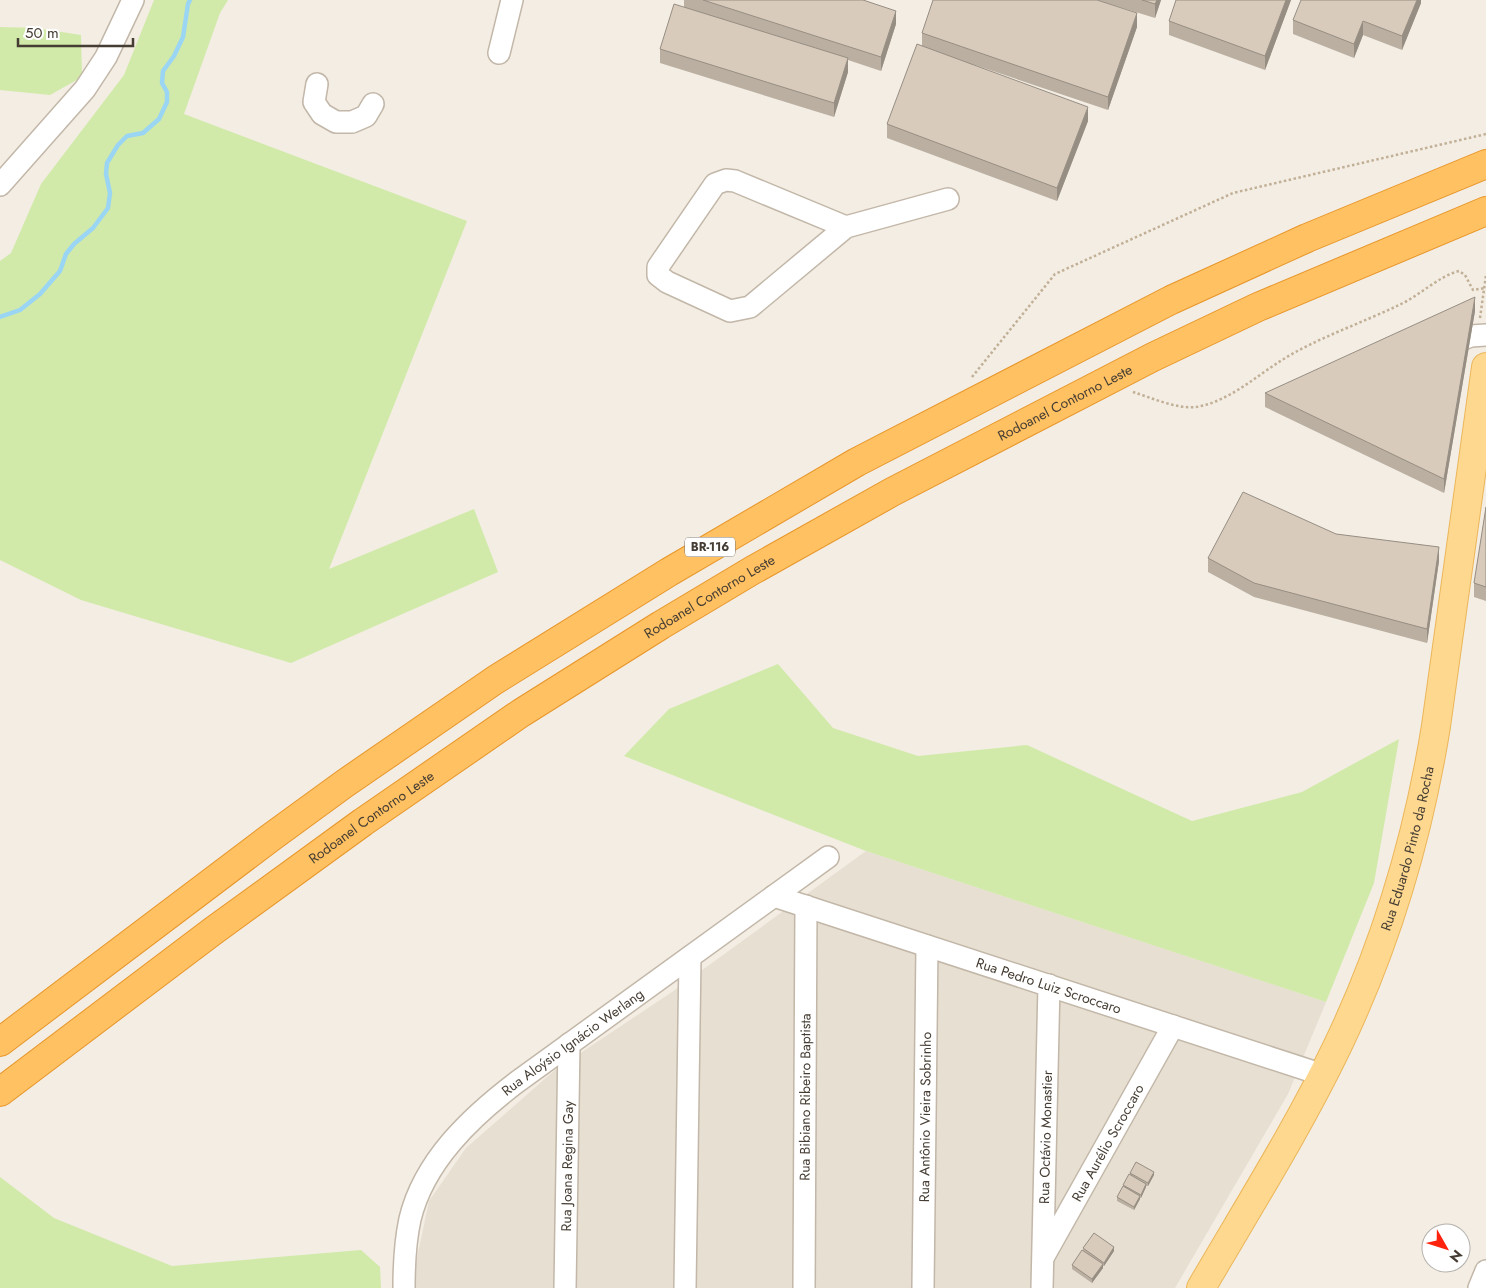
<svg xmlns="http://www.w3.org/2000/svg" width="1486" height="1288" viewBox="0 0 1486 1288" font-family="Jost,sans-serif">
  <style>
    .residential { fill: #e7dfd1 }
    .green { fill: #d1eaa9 }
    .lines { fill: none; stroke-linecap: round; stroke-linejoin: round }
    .stream { stroke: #9bd5f4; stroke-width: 4.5 }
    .minor-casing { stroke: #c2b7a8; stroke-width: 24 }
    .major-casing { stroke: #ebb659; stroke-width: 30 }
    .highway-casing { stroke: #e79529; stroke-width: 30 }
    .path { stroke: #c1af96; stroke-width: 2.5; stroke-dasharray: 2.5 2.5; stroke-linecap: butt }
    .minor { stroke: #fff; stroke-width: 21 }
    .major { stroke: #ffd890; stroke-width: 28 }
    .highway { stroke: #ffc162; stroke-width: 28 }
    .wall { fill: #baafa1 }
    .shaded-wall { fill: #978e83 }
    .building { fill: #d8cbbb; stroke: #978e83 }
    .labels { text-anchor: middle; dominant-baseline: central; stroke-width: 4.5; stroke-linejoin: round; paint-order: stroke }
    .shield { fill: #fff; stroke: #7d7770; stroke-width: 1 }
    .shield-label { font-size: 12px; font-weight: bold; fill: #453d33 }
    .street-label { font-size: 14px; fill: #453d33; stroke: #fff }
  </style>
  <rect width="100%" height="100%" fill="#f3ede3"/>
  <!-- residential -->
  <path class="residential" d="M866 851 1326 1002 1288 1094 1175 1288H414V1272L429 1201 466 1148 555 1070 672 992Z"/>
  <!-- green -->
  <path class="green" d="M154 0H228L220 13 184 114 467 221 329 569 474 509 498 572 291 663 81 600 0 560V261L11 253 41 184 124 75Z
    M0 27 36 28 81 35 82 77 50 95 0 90Z
    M778 664 833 728 918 756 1027 745 1192 821 1302 792 1399 739 1374 883 1326 1002 866 851 624 756 669 709Z
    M0 1177 54 1218 172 1266 361 1250 380 1267 381 1288H0Z"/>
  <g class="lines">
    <!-- stream -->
    <path class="stream" d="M0 317 20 310 40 294 60 271 66 254 74 244 93 228 108 208 110 193 106 174 107 163 118 145 127 136 143 133 159 119 167 102V92L162 83 163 71 174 56 183 37 188 4 190 0"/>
    <defs>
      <g id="minor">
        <path d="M499 53 512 0"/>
        <path d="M317 84 314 102 322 114 336 122H352L366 116 373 104"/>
        <path d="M0 185 85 89 106 57 133 0"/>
        <path d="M846 227 750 307 730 311 667 282 658 275V267L715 184 726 180 735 181 846 227 948 199"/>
        <path d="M1443 346 1471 336 1486 335"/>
        <path id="s1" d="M774 896 1323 1075"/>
        <path id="s2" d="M1044 1256 1173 1026"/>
        <path id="s3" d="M404 1288C404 1265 405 1242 410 1219 424 1161 471 1117 517 1082L828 857"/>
        <path id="s4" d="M565 1288 569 1044"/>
        <path d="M685 1288 690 957"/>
        <path id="s5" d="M804 1288 806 906"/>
        <path id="s6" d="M923 1288 927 946"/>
        <path id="s7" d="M1042 1288 1049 985"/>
        <path d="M1479 1288 1486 1271"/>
      </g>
      <g id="major">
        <path id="s8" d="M1201 1288C1247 1209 1297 1130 1337 1047 1386 945 1418 838 1436 726L1486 367"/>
      </g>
      <g id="highway">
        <path d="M0 1042 270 838 344 784 495 680 669 572 857 462 1171 300 1307 238 1486 164"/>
        <path id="s9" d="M0 1092 213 931 363 822 521 713 661 625 753 570 892 492 1153 357 1258 307 1486 211"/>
      </g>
    </defs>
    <!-- minor casing -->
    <use href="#minor" class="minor-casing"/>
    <!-- major casing -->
    <use href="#major" class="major-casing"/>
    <!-- highway casing -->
    <use href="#highway" class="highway-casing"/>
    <!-- path -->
    <path class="path" d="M1480 318 1486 275
      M972 377 1055 274 1233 193 1486 134
      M1133 392C1152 398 1176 409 1196 407 1228 402 1255 377 1282 360 1317 338 1362 323 1399 305 1419 296 1439 276 1459 271L1465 275 1473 290 1485 288"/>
    <!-- minor -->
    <use href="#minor" class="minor"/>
    <!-- major -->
    <use href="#major" class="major"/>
    <!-- highway -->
    <use href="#highway" class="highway"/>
  </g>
  <!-- wall -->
  <path class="wall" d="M684 0H863L896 24 881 71 848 60V72L834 117 660 63V49L684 7Z
    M1097 0H1161L1155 18Z
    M1291 0 1265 70 1169 35V21Z
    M1421 0V3L1402 50 1363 35 1354 58 1293 34V20Z
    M1137 27 1108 110 972 64 1088 121 1057 201 887 138V124L922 45V33Z
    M1475 311 1444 493 1265 407V393Z
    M1486 507V601L1474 597V583Z
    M1336 534 1439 561 1427 643 1254 597 1208 572V558Z
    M1130 1173 1154 1175 1148 1186H1146V1187L1141 1198H1140V1199L1134 1210 1117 1201V1197L1130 1175Z
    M1083 1248 1114 1251 1104 1266H1103V1268L1092 1283 1072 1269V1265L1083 1250Z"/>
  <!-- shaded-wall -->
  <path class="shaded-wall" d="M1157 0H1161L1155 18V4Z
    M1286 0H1291L1265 70V56Z
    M1417 0H1421V3L1402 50V36Z
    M896 11V24L881 71V57Z
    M1137 13V27L1108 110V97Z
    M1363 21V35L1354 58V44Z
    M848 58V72L834 117V103Z
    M1088 107V121L1057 201V188Z
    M1475 297V311L1444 493V479Z
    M1439 547V561L1427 643V629Z
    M1154 1172V1175L1148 1186V1183Z
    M1146 1184V1187L1141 1198V1195Z
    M1140 1196V1199L1134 1210V1207Z
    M1114 1247V1251L1104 1266V1263Z
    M1103 1264V1268L1092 1283V1279Z"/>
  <!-- building -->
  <path class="building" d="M703 0H863L896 11 881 57Z
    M933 0H1097L1137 13 1108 97 922 33Z
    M1142 0H1157L1155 4Z
    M1176 0H1286L1265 56 1169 21Z
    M1301 0H1417L1402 36 1363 21 1354 44 1293 20Z
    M674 4 848 58 834 103 660 49Z
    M917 44 1088 107 1057 188 887 124Z
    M1475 297 1444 479 1265 393Z
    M1243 492 1336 534 1439 547 1427 629 1254 583 1208 558Z
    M1486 507V587L1474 583Z
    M1136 1162 1154 1172 1148 1183 1130 1173Z
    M1129 1174 1146 1184 1141 1195 1123 1185Z
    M1123 1186 1140 1196 1134 1207 1117 1197Z
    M1094 1233 1114 1247 1104 1263 1083 1248Z
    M1082 1250 1103 1264 1092 1279 1072 1265Z"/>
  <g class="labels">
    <!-- shield labels -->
    <rect class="shield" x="685" y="537.5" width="50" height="19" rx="4"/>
    <g class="shield-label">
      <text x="710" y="547">BR-116</text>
    </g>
    <!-- street labels -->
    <g class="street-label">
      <text stroke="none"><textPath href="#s9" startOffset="1271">Rodoanel Contorno Leste</textPath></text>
      <text stroke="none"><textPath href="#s9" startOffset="866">Rodoanel Contorno Leste</textPath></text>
      <text stroke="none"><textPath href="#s9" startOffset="462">Rodoanel Contorno Leste</textPath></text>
      <text stroke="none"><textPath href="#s8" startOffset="488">Rua Eduardo Pinto da Rocha</textPath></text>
      <text stroke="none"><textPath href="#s1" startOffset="289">Rua Pedro Luiz Scroccaro</textPath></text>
      <text stroke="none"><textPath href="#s3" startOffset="315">Rua Aloýsio Ignácio Werlang</textPath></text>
      <text stroke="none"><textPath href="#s5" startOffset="191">Rua Bibiano Ribeiro Baptista</textPath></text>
      <text stroke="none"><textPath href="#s6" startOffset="171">Rua Antônio Vieira Sobrinho</textPath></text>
      <text stroke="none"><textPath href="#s7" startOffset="151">Rua Octávio Monastier</textPath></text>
      <text stroke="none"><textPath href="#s2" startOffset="130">Rua Aurélio Scroccaro</textPath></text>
      <text stroke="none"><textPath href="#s4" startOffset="122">Rua Joana Regina Gay</textPath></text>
    </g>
  </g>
  <!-- north arrow -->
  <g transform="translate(1446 1248) rotate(129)"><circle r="24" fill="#ffffff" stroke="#b5b1ad"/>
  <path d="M0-4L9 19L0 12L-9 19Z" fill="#ff230e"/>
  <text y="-8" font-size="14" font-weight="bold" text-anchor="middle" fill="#453d33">N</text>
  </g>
  <!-- scale -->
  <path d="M18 38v8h115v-8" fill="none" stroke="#453d33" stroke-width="2.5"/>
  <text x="25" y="38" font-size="15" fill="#453d33" stroke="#ffffff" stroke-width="4" paint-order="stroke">50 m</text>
</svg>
